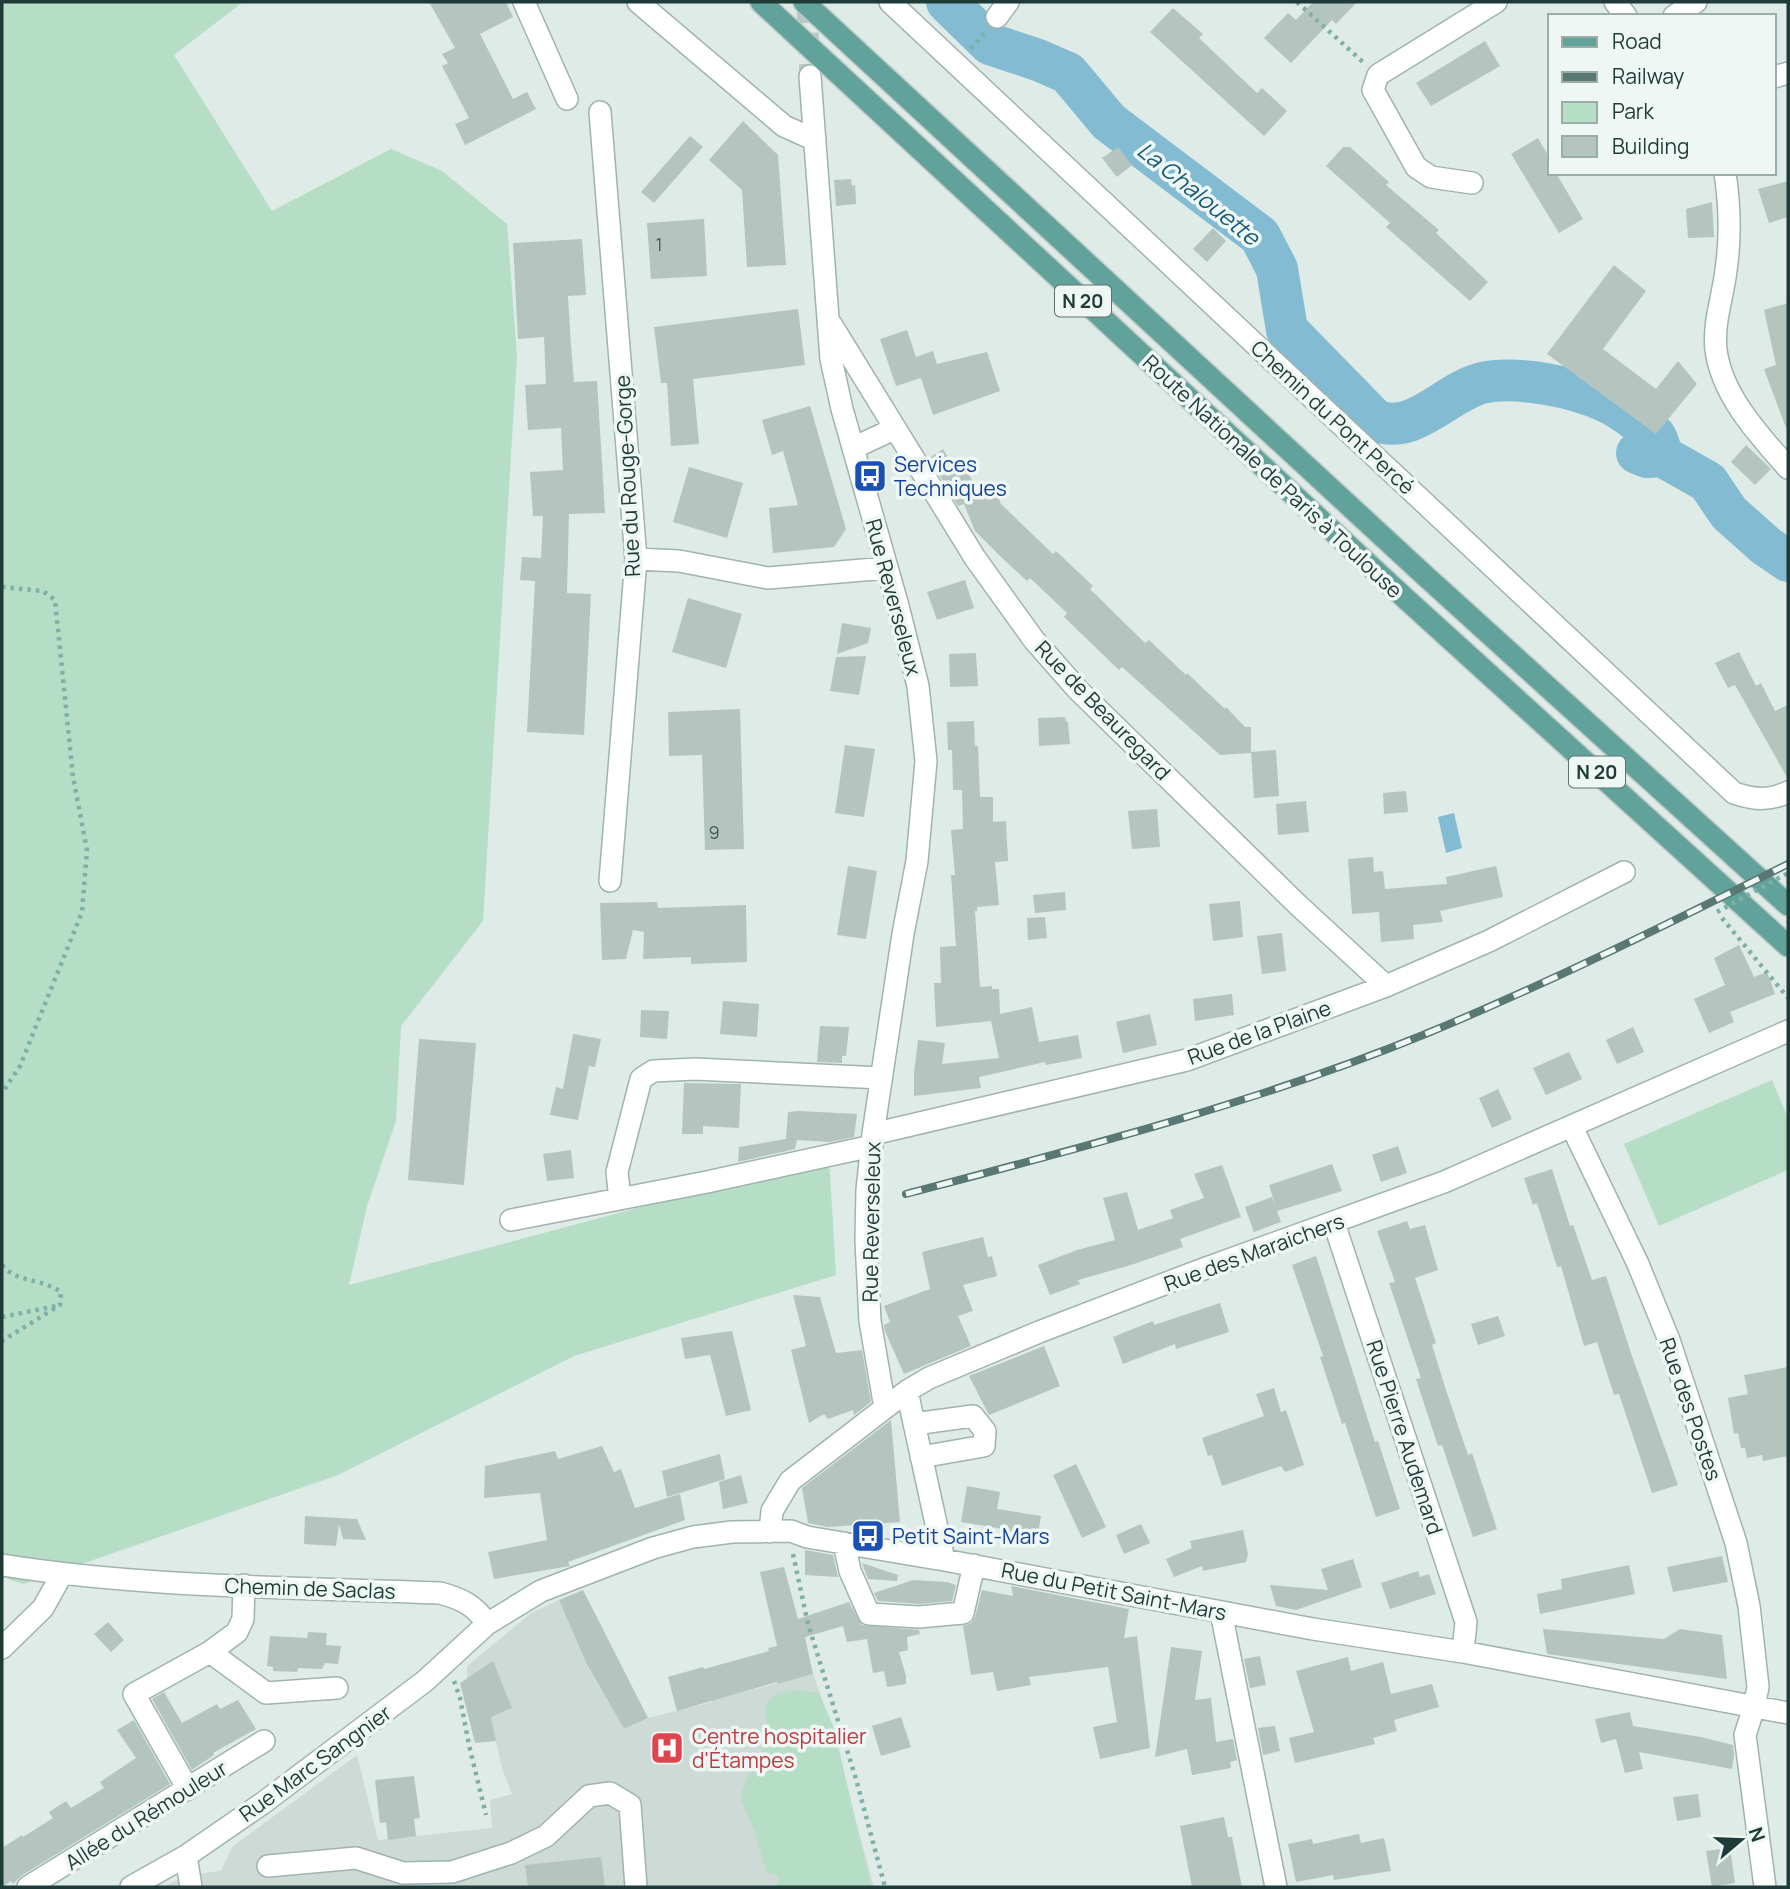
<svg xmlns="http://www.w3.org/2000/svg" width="1790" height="1889" viewBox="0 0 1790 1889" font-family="Manrope,sans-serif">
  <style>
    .built { fill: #cddad6 }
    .green { fill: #b6ddc6 }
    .water { fill: #83bbd3 }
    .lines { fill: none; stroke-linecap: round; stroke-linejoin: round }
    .river { stroke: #83bbd3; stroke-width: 42 }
    .building { fill: #b4c5c0 }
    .minor-tunnel { stroke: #b8c8c4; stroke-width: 21; stroke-dasharray: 21 10; stroke-linecap: butt }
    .minor-casing { stroke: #a1b3af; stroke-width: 24 }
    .major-casing { stroke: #c0c8c7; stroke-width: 24 }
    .path { stroke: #7db0a7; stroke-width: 4.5; stroke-dasharray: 3.5 5; stroke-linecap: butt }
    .minor { stroke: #fff; stroke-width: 21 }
    .major { stroke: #61a29b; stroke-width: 21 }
    .rail-casing { stroke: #597773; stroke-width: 8 }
    .rail { stroke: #eff7f4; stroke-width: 5; stroke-dasharray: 16; stroke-linecap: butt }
    .path-bridge { stroke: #7db0a7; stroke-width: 4.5; stroke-dasharray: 3.5 5; stroke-linecap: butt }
    .labels { text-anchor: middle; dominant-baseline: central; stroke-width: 7; stroke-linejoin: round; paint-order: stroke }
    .number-label { font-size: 18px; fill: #445e59 }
    .shield { fill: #eff7f4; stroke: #5d7370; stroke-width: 2 }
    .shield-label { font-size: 19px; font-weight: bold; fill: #1f3b37 }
    .street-label { font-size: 21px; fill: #1f3b37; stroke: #eff7f4 }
    .transit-label { font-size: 21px; fill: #164399; stroke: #eff7f4; text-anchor: start }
    .health-label { font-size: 21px; fill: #be3a42; stroke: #eff7f4; text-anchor: start }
    .water-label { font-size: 23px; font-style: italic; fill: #185a78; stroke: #eff7f4 }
  </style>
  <rect width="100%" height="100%" fill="#deebe7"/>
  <!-- built -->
  <path class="built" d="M559 1600 586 1664 624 1729 648 1718 712 1702V1700L813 1674 822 1699 874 1887H165L185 1875 221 1871 232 1847 357 1755 378 1840 492 1828 490 1800 512 1794 502 1768 488 1706 476 1673 467 1678V1666L531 1613Z"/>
  <!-- green -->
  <path class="green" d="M2 2H243L174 55 272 211 391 149 442 171 507 224 517 356 483 921 401 1026 396 1121 367 1206 349 1285 829 1157 836 1275 574 1356 338 1475 24 1584 2 1577Z
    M1772 1080 1788 1118V1170L1659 1226 1624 1144Z
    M799 1690 819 1693 834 1728 871 1887H775L780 1876 766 1872 755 1832 740 1798 754 1758 769 1743 765 1705 778 1693Z"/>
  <!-- water -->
  <path class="water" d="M1454 813 1462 848 1446 853 1438 817Z"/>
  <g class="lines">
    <!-- river -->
    <path class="river" d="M947 2 990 44 1038 60 1068 73 1109 122 1260 236 1277 269 1287 330 1375 420C1413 437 1446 392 1482 383 1516 375 1575 387 1607 402 1619 407 1645 426 1655 436 1659 441 1660 449 1662 456
      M1637 453 1647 457 1662 456 1708 482 1729 513 1766 546 1788 561"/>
  </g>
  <!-- building -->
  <path class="building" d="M429 2H506L513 17 480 34 513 99 527 92 536 109 465 145 455 124 469 118 442 66 448 63 442 54 455 48Z
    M1313 2H1357L1336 24 1332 20 1291 63 1264 38 1288 13 1296 20Z
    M1173 8 1203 34 1199 38 1257 93 1262 88 1287 111 1264 136 1150 32Z
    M1485 41 1500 66 1431 106 1416 83Z
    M743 121 778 155 786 265 747 267 742 190 709 160Z
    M690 136 703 147 654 203 641 192Z
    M1538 138 1550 159V173H1556L1583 219 1559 233 1511 154Z
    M1118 147 1132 165 1117 177 1102 158Z
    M1343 147H1350L1389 182 1386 185 1439 230 1436 233 1488 282 1470 301 1386 227 1390 223 1326 166Z
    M851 179 852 186 855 185 856 204 836 206 834 180Z
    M1788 181V217L1769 223 1758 189Z
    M1712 202 1714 237 1688 238 1686 209Z
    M704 219 707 276 651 279 647 223Z
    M1213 228 1226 241 1207 262 1193 249Z
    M582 239 586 295 568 296 571 345 574 382 597 381 605 513 569 514 567 593 591 594 584 735 527 732 535 581 520 580 522 557 541 558 543 516H533L530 472 563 470 561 428 528 430 525 385 546 384 544 337 518 339 513 243Z
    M1614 265 1646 291 1603 349 1656 389 1678 361 1697 384 1656 434 1547 354Z
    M1788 303V428H1786L1764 369 1776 365 1764 310Z
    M798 309 805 365 693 379 699 444 671 446 667 383H661L654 327Z
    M907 330 916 357 933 351 937 364 987 352 1000 391 933 415 921 378 896 386 880 339Z
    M810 406 846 529 834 547 773 553 769 508 798 505 783 451 772 455 762 420Z
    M1746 445 1771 469 1755 485 1731 462Z
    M943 449 958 474 966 470 983 498 997 494 1001 504 1053 554 1056 551 1075 569 1093 586 1090 589 1145 643 1149 640 1186 675 1187 673 1225 709 1226 707 1245 727H1251V753L1220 755 1122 667 1119 670 1064 617 1067 613 1030 578 1027 581 1001 557 975 531 964 504 958 506 929 458Z
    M689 467 743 483 727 538 673 522Z
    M965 580 974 608 937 620 927 592Z
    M688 598 742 614 726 668 672 652Z
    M842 623 871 628 868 643 837 654Z
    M1739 652 1756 686 1761 683 1775 711 1788 705V779L1735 685 1728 688 1715 663Z
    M976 653 978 686 950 687 949 654Z
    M866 656 859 695 830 691 836 657Z
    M740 709 744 849 705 850 702 755 669 756 668 712Z
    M1065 717 1066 722H1068L1070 744 1039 746 1038 718Z
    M974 721 975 746H978L980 797H993V822L1006 821 1008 861 995 862 999 905 977 907V911H975L980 987 992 986V989H999L1000 1014 1032 1007 1039 1042 1078 1035 1082 1058 1046 1065 1045 1062 979 1077 981 1088 914 1096V1073L918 1040 945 1043 942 1064 999 1058 991 1021 936 1027 934 983H941L940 947 956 946 951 875H955L951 830 963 829 962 790H953L952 750H948L947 722Z
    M845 745 875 749 864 817 835 813Z
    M1276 750 1279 796 1254 798 1251 752Z
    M1406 791 1408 812 1384 814 1383 793Z
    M1306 801 1309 832 1278 835 1276 804Z
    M1157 809 1160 847 1132 849 1128 811Z
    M1373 857 1374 872 1383 871 1385 889 1447 884 1446 877 1496 866 1503 897 1440 911 1443 922 1413 925 1414 939 1381 942 1379 912 1352 914 1348 859Z
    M848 866 877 871 866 939 837 935Z
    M1065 892 1066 910 1035 913 1033 895Z
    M1240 901 1243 937 1213 941 1209 904Z
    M657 902 658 908 746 905 747 962 691 964V957L643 959 644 932 633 930 626 959 602 960 600 903Z
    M1045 917 1047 938 1028 940 1027 918Z
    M1282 933 1286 971 1262 974 1257 936Z
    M1739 945 1754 977 1767 972 1775 994 1730 1012 1734 1022 1709 1033 1694 999 1725 985 1714 958Z
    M1232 994 1234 1015 1195 1021 1193 999Z
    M723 1001 759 1004 757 1037 720 1034Z
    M641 1010 669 1011 667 1039 640 1037Z
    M1150 1014 1157 1045 1123 1053 1116 1022Z
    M820 1026 849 1027 846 1056H842V1063L817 1062Z
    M1633 1027 1644 1052 1617 1064 1606 1040Z
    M573 1034 601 1039 595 1067 589 1066 578 1120 550 1115 556 1087 563 1089Z
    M419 1039 476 1043 464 1185 408 1180Z
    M1569 1052 1582 1079 1546 1095 1533 1068Z
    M684 1083 741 1084 739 1128 703 1126V1134H682Z
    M1498 1089 1512 1119 1492 1128 1479 1098Z
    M799 1111 857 1114 854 1137 830 1142 797 1140 795 1149 738 1162 739 1147 786 1139 788 1112Z
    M1398 1146 1407 1173 1381 1182 1372 1155Z
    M571 1150 574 1178 547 1181 543 1154Z
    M1332 1164 1342 1191 1277 1211 1269 1185Z
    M1222 1165 1241 1217 1180 1239 1183 1247 1131 1265 1078 1280 1080 1284 1050 1295 1038 1265 1077 1250 1115 1240 1103 1198 1127 1192 1138 1230 1173 1218 1170 1210 1204 1198 1194 1174Z
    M1552 1169 1570 1226 1573 1225 1592 1280 1606 1276 1631 1353 1678 1485 1652 1493 1619 1394 1614 1395 1597 1342 1584 1346 1561 1266 1557 1267 1537 1203 1533 1205 1524 1178Z
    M1272 1197 1281 1222 1254 1232 1245 1207Z
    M1407 1221 1410 1229 1425 1225 1438 1270 1415 1278 1436 1343 1432 1345 1446 1390 1468 1455 1472 1453 1497 1529 1473 1537 1442 1445 1438 1446 1416 1379 1421 1378 1389 1283 1395 1282 1377 1231Z
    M983 1237 988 1257 992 1256 997 1276 963 1285 973 1311 958 1316 971 1346 904 1374 885 1331 884 1325 890 1322 884 1306 930 1289 922 1252Z
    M1316 1256 1375 1442 1378 1441 1400 1509 1376 1517 1345 1423 1342 1424 1320 1357 1323 1356 1292 1265Z
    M793 1295 820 1297 836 1353 862 1350 871 1402 854 1415 853 1410 828 1419 824 1414 809 1423 791 1350 806 1346Z
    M1220 1303 1229 1332 1176 1349 1175 1344 1123 1364 1113 1337 1153 1321 1154 1325Z
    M1498 1316 1505 1336 1478 1345 1471 1324Z
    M732 1331 751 1410 726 1416 710 1355 685 1359 681 1338Z
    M1044 1346 1060 1386 989 1415 969 1376Z
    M1788 1367V1456L1763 1461 1762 1455 1747 1458 1745 1448H1741L1738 1433 1734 1434 1728 1398 1748 1394 1744 1375Z
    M1274 1388 1281 1412 1286 1410 1304 1465 1285 1472 1281 1466 1222 1486 1212 1455 1208 1456 1202 1438 1264 1416 1256 1394Z
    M891 1420 900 1522 828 1527 808 1523 802 1488Z
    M602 1446 614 1472 621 1469 635 1508 680 1494 685 1520 568 1562 570 1566 494 1579 488 1552 547 1540 540 1493 484 1498 485 1466 555 1451 558 1459Z
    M720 1454 725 1479 667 1497 662 1471Z
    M1076 1464 1106 1527 1082 1538 1053 1475Z
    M741 1475 748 1503 723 1509 719 1482Z
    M967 1486 1000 1492 997 1509 1041 1516 1036 1547 1001 1542 1003 1529 961 1522Z
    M305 1516 357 1519 366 1540 343 1539 339 1524 336 1546 304 1544Z
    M1141 1524 1150 1543 1124 1554 1116 1535Z
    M1243 1530 1248 1554 1246 1562 1203 1571 1202 1566 1174 1577 1166 1559 1192 1548 1190 1541Z
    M805 1550 833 1555 838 1577 805 1575Z
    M1722 1556 1728 1582 1673 1592 1667 1567Z
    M1353 1559 1362 1587 1296 1610 1276 1606 1270 1585 1328 1590 1321 1569Z
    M862 1563 898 1575 897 1581 868 1579Z
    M1629 1565 1635 1594 1540 1614 1537 1594 1562 1589 1561 1579Z
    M784 1567 798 1619 849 1602 862 1625 919 1630 920 1634 907 1637 908 1650 899 1652 906 1676V1684L887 1687 884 1671 873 1673 867 1639 847 1642 843 1626 805 1637 813 1674 777 1684V1682L677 1711 668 1677 703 1667 704 1669 769 1651 768 1648 777 1646 760 1572Z
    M1418 1571 1420 1577 1429 1574 1436 1594 1390 1609 1381 1583Z
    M913 1580 947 1582 956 1585 952 1601 919 1604 878 1601 874 1593Z
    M1011 1586 1129 1609 1124 1638 1137 1636 1150 1748 1100 1759 1093 1727 1117 1722 1108 1667 1029 1677 1031 1685 997 1691 993 1672 971 1675 963 1626 971 1623 975 1617 982 1590 1013 1596Z
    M583 1590 648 1718 624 1729 586 1663 559 1600Z
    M108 1622 124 1640 111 1652 94 1634Z
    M1543 1629 1664 1639 1680 1629 1722 1635 1727 1679 1547 1654Z
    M308 1632 327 1633 326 1645 341 1646 338 1664 325 1663 322 1669 298 1668 297 1672 273 1671V1667L267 1666 270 1636 307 1638Z
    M1171 1647 1202 1651 1195 1700 1211 1698 1216 1742 1233 1739 1237 1760 1230 1762 1231 1768 1192 1775 1187 1749 1155 1757Z
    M1260 1656 1266 1685 1250 1688 1244 1659Z
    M1348 1657 1351 1671 1383 1662 1391 1694 1432 1684 1439 1707 1394 1720 1397 1731 1373 1738 1375 1744 1295 1763 1289 1738 1314 1732 1296 1671Z
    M493 1661 512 1708 491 1717 496 1741 475 1743 460 1683Z
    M164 1692 182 1723 217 1704 220 1709 238 1700 256 1729 213 1753 214 1755 192 1770 152 1699Z
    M1630 1712 1633 1726 1701 1737 1733 1745 1734 1755 1732 1769 1639 1752 1643 1769 1625 1773 1616 1739 1601 1743 1595 1719Z
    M901 1717 911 1747 881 1756 872 1726Z
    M134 1720 170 1784 21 1876 13 1884 11 1881 2 1887V1848L22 1835 23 1837 53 1818 49 1812 66 1801 71 1808 104 1788 100 1782 136 1758 117 1730Z
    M1275 1726 1280 1751 1263 1755 1258 1728Z
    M414 1776 420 1818 414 1819 416 1836 388 1840 386 1822 380 1823 375 1780Z
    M1698 1794 1701 1817 1677 1821 1673 1797Z
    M1224 1817 1228 1837H1232L1242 1887H1192L1180 1826Z
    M1359 1834 1361 1843 1384 1838 1391 1871 1334 1880 1333 1875 1296 1882 1288 1844 1312 1839 1313 1844Z
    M1730 1848 1735 1883 1712 1887 1706 1851Z
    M601 1857 605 1887H528L525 1865Z"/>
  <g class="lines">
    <!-- minor-tunnel -->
    <path class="minor-tunnel" d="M807 2 810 76"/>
    <defs>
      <path id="minor" d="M524 2 567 99
        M638 2 784 126 815 140
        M890 2 1734 793C1755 800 1769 801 1788 792
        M1615 2 1626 16
        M1674 16 1696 2
        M997 17 1008 2
        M810 76 831 359 842 409 898 606 918 686 926 761 917 861 903 934 873 1134 867 1190 866 1240 870 1321 885 1408
        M1774 77 1788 73
        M600 112 636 559 610 881
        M1725 173C1730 206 1731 236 1726 270 1723 297 1713 322 1716 350 1722 396 1759 435 1788 468
        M1472 183 1431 177 1416 167 1373 90 1378 75 1496 2
        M831 324 975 558 1034 640 1078 690 1298 905 1386 986
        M853 448 894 429
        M636 559 679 561 768 578 887 568
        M1572 1127 1638 1264 1669 1340 1736 1543 1749 1606 1758 1687 1754 1707 1745 1735 1765 1887
        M873 1134 1187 1060 1386 986 1489 941 1624 872
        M620 1199 617 1172 641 1079 653 1071 695 1069 881 1078
        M511 1220 707 1182 872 1146
        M1334 1223 1466 1622 1463 1652
        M907 1391 944 1560
        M914 1424 973 1416 985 1431 984 1446 921 1457
        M770 1532 772 1511 790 1481 907 1391 929 1378 1039 1332 1198 1271 1444 1182 1788 1031
        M844 1543 850 1571 869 1614 919 1617 963 1613 974 1565
        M2 1565C147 1588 294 1587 440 1593 462 1599 475 1605 487 1624
        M1221 1612 1276 1887
        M2 1648 43 1608 62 1574
        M210 1652 266 1693 337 1688
        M188 1789 134 1694 210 1652 237 1632 243 1619 244 1585
        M186 1856 191 1887
        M268 1866 356 1858 403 1873 452 1872 511 1853 546 1836 589 1796 610 1793 630 1805 636 1887
        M28 1887 264 1741
        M131 1887 186 1856 263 1803 425 1681 487 1624 541 1591 653 1548 693 1537 732 1532 791 1531 807 1537 944 1560 1313 1629 1463 1652 1788 1713"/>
      <path id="major" d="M761 2 1406 599 1788 946
        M804 2 1421 572 1788 905"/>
    </defs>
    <!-- minor casing -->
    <use href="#minor" class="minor-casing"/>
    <!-- major casing -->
    <use href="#major" class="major-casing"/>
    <!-- path -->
    <path class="path" d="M1297 2 1364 63
      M971 49 986 31
      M2 587 43 591 55 600 73 777 87 850 82 912 20 1066 2 1093
      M1722 918 1788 998
      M2 1265C17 1283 41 1278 61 1292L60 1305 2 1341
      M2 1317 56 1306
      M793 1554 808 1624 856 1779 885 1887
      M454 1681 460 1698 469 1745 486 1815"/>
    <!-- minor -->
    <use href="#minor" class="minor"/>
    <!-- major -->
    <use href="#major" class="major"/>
    <defs>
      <path id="rail" d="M906 1194C1080 1148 1256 1103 1423 1035 1547 984 1668 924 1788 864"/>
    </defs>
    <!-- rail casing -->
    <use href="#rail" class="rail-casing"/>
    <!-- rail -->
    <use href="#rail" class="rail"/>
    <!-- path-bridge -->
    <path class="path-bridge" d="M1717 912 1788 873"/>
  </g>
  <!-- icons -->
  <defs>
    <symbol id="bus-square" viewBox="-11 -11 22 22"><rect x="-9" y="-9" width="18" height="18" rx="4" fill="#1a4fb4" stroke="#eff7f4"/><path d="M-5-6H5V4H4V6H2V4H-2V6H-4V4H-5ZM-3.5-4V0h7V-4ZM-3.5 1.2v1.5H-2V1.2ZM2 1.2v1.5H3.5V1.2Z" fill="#fff"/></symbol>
    <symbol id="hospital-square" viewBox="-11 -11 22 22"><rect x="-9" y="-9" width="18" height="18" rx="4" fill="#e0444e" stroke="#eff7f4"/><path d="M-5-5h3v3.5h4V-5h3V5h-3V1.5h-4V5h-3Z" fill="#fff"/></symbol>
  </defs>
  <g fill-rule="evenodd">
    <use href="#bus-square" x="851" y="457" width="38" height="38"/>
    <use href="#bus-square" x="849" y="1517" width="38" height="38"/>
    <use href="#hospital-square" x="648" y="1729" width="38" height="38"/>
  </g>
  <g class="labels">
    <!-- number labels -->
    <g class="number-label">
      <text x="659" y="244">1</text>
      <text x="714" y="832">9</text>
    </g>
    <!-- shield labels -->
    <g class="shield">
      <rect x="1055" y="285.5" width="56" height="31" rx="5"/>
      <rect x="1569" y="756.5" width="56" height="31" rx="5"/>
    </g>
    <g class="shield-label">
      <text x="1083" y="301">N 20</text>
      <text x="1597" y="772">N 20</text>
    </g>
    <!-- street labels -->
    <g class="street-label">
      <text transform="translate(1333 417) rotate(43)">Chemin du Pont Percé</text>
      <text transform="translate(627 476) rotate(-93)">Rue du Rouge-Gorge</text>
      <text transform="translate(1273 476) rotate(43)">Route Nationale de Paris à Toulouse</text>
      <text transform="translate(894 597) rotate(75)">Rue Reverseleux</text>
      <text transform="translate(1103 710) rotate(46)">Rue de Beauregard</text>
      <text transform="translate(1259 1032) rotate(-20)">Rue de la Plaine</text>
      <text transform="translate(871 1222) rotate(-89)">Rue Reverseleux</text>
      <text transform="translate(1254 1252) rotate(-20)">Rue des Maraichers</text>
      <text transform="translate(1691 1409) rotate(71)">Rue des Postes</text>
      <text transform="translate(1405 1437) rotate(72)">Rue Pierre Audemard</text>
      <text transform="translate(310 1588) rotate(2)">Chemin de Saclas</text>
      <text transform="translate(1114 1591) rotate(11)">Rue du Petit Saint-Mars</text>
      <text transform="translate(315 1763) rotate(-36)">Rue Marc Sangnier</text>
      <text transform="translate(146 1815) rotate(-32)">Allée du Rémouleur</text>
    </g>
    <!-- transit labels -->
    <g class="transit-label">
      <text x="894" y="464">Services<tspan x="894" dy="24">Techniques</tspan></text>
      <text x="892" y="1536">Petit Saint-Mars</text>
    </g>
    <!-- health labels -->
    <g class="health-label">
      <text x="692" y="1736">Centre hospitalier<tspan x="692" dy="24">d'Étampes</tspan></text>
    </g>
    <!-- water labels -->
    <g class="water-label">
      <text transform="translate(1199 193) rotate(39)">La Chalouette</text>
    </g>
  </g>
  <!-- border -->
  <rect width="1790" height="1889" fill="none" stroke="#1f3b37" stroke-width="7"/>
  <!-- legend -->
  <rect x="1548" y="14" width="228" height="161" fill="#eff7f4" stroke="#9caca8" stroke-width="2"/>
  <rect x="1562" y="37" width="35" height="10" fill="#61a29b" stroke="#9caca8" stroke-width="2"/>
  <text x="1612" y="49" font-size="21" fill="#1f3b37">Road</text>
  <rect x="1562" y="72" width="35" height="10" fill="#597773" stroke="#9caca8" stroke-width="2"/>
  <text x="1612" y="84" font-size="21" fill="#1f3b37">Railway</text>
  <rect x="1562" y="102" width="35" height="21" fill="#b6ddc6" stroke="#9caca8" stroke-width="2"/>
  <text x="1612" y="119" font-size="21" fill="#1f3b37">Park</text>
  <rect x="1562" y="136" width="35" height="21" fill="#b4c5c0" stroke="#9caca8" stroke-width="2"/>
  <text x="1612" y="154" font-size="21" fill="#1f3b37">Building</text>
  <!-- north arrow -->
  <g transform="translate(1741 1840) rotate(71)" stroke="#eff7f4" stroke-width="5" paint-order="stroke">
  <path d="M0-5L12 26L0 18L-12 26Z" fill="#1f3b37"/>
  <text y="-10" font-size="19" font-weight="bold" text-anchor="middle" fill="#1f3b37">N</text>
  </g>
</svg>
